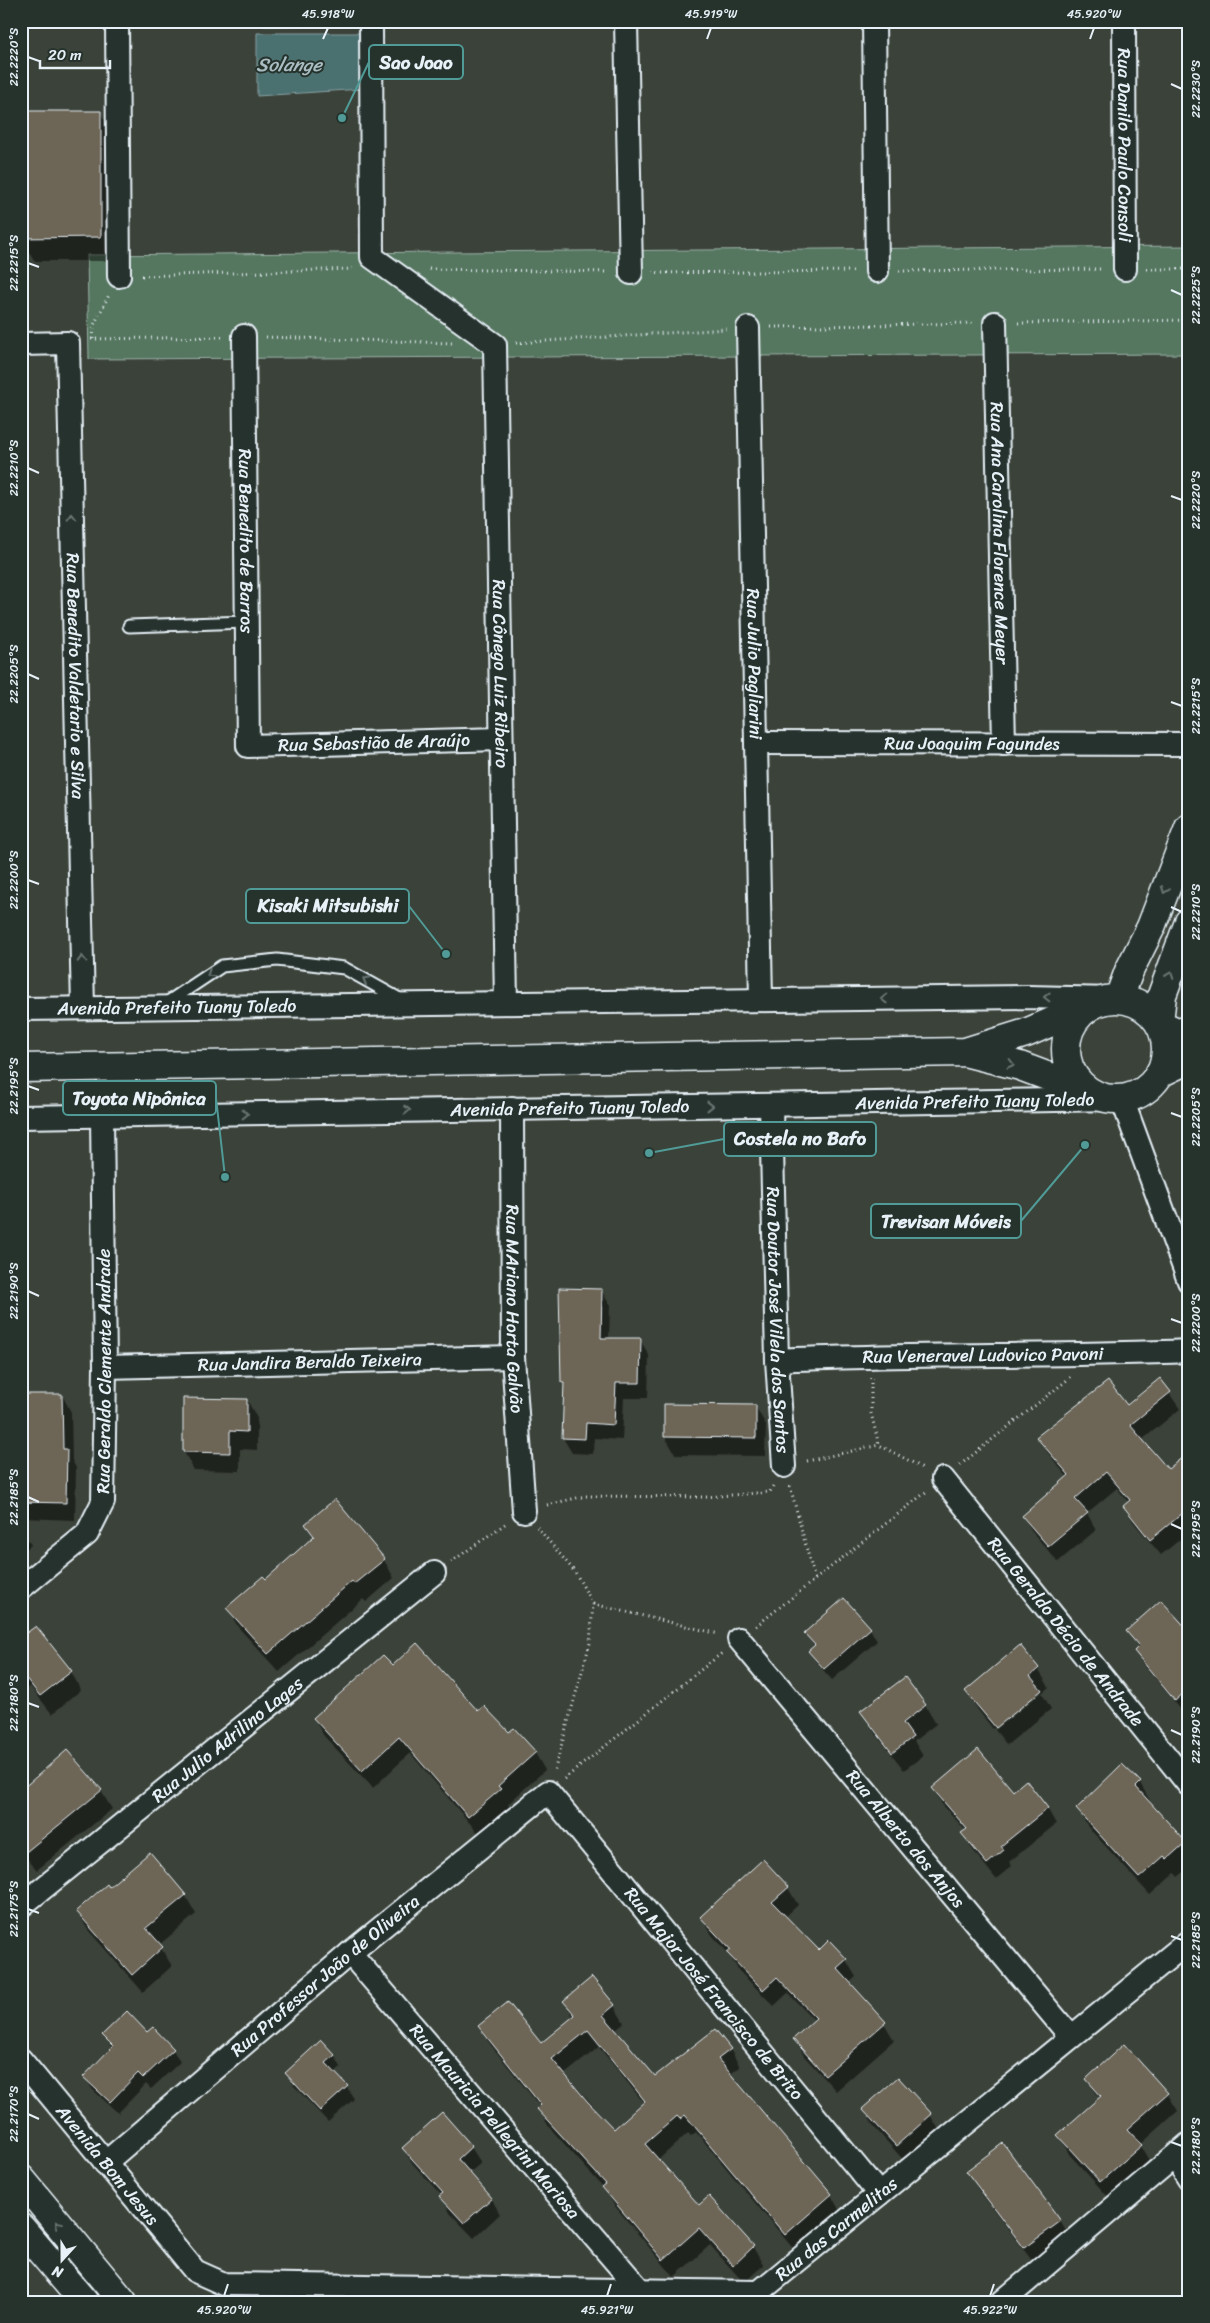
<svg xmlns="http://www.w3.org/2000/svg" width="1210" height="2323" viewBox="0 0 1210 2323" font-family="Sriracha,sans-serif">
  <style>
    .green { fill: #55765f; stroke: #9eb4ac }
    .water { fill: #4b6f70; stroke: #8aa3a6 }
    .shadow { fill: #0007; fill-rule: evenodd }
    .building { fill: #6d6556; stroke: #e8f1f8; fill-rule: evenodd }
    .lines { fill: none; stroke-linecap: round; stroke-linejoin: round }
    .service-casing { stroke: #e8f1f8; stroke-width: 15 }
    .minor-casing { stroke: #e8f1f8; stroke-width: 26 }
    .tertiary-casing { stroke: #e8f1f8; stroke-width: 31 }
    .secondary-casing { stroke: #e8f1f8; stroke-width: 31 }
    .primary-casing { stroke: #e8f1f8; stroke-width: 31 }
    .path { stroke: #e8f1f8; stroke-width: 3; stroke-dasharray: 1 4; stroke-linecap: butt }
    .service { stroke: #26332d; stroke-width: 11 }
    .minor { stroke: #26332d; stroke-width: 22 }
    .tertiary { stroke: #26332d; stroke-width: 28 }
    .secondary { stroke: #26332d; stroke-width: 28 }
    .primary { stroke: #26332d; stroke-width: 28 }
    .oneway { stroke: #6a7674 }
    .ticks { fill: none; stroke: #e8f1f8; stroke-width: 2 }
    .labels { text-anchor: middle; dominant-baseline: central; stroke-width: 4; stroke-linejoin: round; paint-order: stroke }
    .street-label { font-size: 18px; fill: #e8f1f8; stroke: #26332d }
    .water-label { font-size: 19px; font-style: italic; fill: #a9bdc2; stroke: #26332d }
    .leader { fill: none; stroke: #509b97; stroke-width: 2 }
    .callout-dot { fill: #509b97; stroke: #26332d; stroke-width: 2 }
    .callout { fill: #26332d; stroke: #509b97; stroke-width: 2 }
    .callout-label { font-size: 19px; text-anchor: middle; font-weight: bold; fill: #e8f1f8 }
    .neatline { fill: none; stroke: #e8f1f8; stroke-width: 2 }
    .ticks-label { font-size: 12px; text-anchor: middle; fill: #e8f1f8 }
  </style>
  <rect width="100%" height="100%" fill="#3b4239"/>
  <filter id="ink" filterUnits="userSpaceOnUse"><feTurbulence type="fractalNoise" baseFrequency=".02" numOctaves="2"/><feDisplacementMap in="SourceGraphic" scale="10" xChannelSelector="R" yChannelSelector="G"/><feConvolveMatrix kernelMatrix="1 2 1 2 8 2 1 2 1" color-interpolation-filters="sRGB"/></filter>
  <g filter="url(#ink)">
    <!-- green -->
    <path class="green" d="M264 21H361V25L264 26Z
      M1189 246V354L89 359 87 255Z"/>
    <!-- water -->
    <path class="water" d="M257 33H364L362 89 257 96Z"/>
    <!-- shadow -->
    <path class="shadow" d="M21 112H100L114 136 115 261H34L21 239Z
      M601 1290 610 1305 609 1339 640 1340 649 1355 648 1398H624L622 1440 594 1438 593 1454 572 1453 563 1438 565 1387 562 1382Z
      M1160 1380 1180 1409 1142 1440 1168 1470 1189 1453V1532L1161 1555 1134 1523 1124 1507 1129 1503 1117 1488 1087 1513 1096 1530 1058 1562 1033 1533 1023 1516 1068 1478 1048 1453 1038 1437 1127 1407Z
      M62 1395 71 1412 72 1460 76 1468 75 1520 21 1518V1396Z
      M247 1400 257 1418V1450L240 1449V1471L194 1470 184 1452Z
      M755 1406 766 1425 765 1456 676 1455 665 1437Z
      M335 1501 384 1560 394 1578 366 1602 363 1599 279 1672 238 1627 228 1609 266 1581 314 1538 306 1525Z
      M21 1527 31 1545 21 1554Z
      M844 1600 870 1629 877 1641 832 1680 817 1663 810 1651 815 1647 806 1633Z
      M36 1628 71 1672 81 1690 52 1714 30 1686 21 1694V1639Z
      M1128 1631 1189 1633V1706L1183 1712 1142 1663 1136 1651 1139 1648Z
      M1020 1647 1038 1669 1049 1687 1042 1693 1051 1709 1007 1745 995 1730 1041 1693V1689L993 1729 978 1710 967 1692Z
      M393 1667 478 1713 509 1734 535 1753 545 1770 508 1804 510 1807 479 1834 410 1753 373 1788 324 1736 314 1719Z
      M925 1705 936 1724 914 1741 923 1756 904 1770 872 1729 862 1711Z
      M67 1752 101 1791 112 1809 37 1870 21 1852V1777L28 1785Z
      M1122 1766 1140 1783 1150 1801 1149 1803 1189 1849V1868L1178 1877 1175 1873 1150 1895 1088 1827 1078 1809Z
      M933 1788 1013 1793 1047 1808 1056 1824 1009 1862 1012 1866 996 1879 972 1849 963 1833 966 1831 942 1804Z
      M763 1861 788 1888 798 1905 785 1917 819 1952 846 1960 856 1977 849 1983 884 2023 894 2040 836 2091 804 2056 795 2039 815 2021 788 1993 774 2006 739 1971 728 1953 712 1935 702 1918Z
      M109 1888 185 1895 196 1914 159 1945 172 1966 143 1992 88 1930 77 1911Z
      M564 2001 614 2006 624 2023 615 2031 654 2078 730 2049 740 2067 729 2075 831 2195 841 2213 796 2252 696 2132 691 2136 688 2133 658 2160 699 2206 708 2198 753 2247 763 2265 744 2283 710 2245 674 2277 614 2205 604 2188 549 2127 539 2109 541 2108 490 2044 479 2027 541 2044 574 2018ZM599 2047 644 2103 614 2130 565 2074Z
      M153 2029 173 2050 180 2062 151 2089 146 2084 118 2113 92 2089 85 2077 112 2048 104 2035 147 2034Z
      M334 2055 341 2067 334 2073 347 2087 354 2099 328 2122 294 2086 287 2074Z
      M1087 2079 1167 2093 1178 2111 1140 2145 1151 2164 1111 2200 1069 2154 1059 2135 1100 2099Z
      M864 2109 930 2115 941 2133 907 2164 874 2127Z
      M441 2114 471 2147 481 2163 469 2173 491 2198 500 2214 474 2238 450 2213 442 2196 413 2164 403 2148Z
      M968 2171 1060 2221 1071 2240 1036 2266 978 2189Z"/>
    <!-- building -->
    <path class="building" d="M21 111H101V237L21 238Z
      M559 1288 602 1289 601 1338H641L640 1383H616L614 1425 586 1423 585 1439 562 1438 564 1382H561Z
      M1160 1378 1171 1392 1130 1425 1168 1469 1189 1452V1508L1150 1540 1123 1506 1130 1500 1106 1472 1075 1499 1088 1513 1048 1546 1022 1516 1069 1475 1036 1437 1108 1381 1127 1405Z
      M21 1394H62L63 1449H67L66 1503 21 1502Z
      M183 1398 247 1399V1432L230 1431V1453L183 1452Z
      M664 1404 756 1405V1438L664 1437Z
      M335 1499 385 1559 354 1584 352 1581 268 1654 226 1608 263 1576 266 1579 314 1536 305 1524Z
      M844 1598 871 1628 824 1669 808 1651 815 1645 804 1633Z
      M1161 1600 1189 1631V1688L1175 1701 1134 1651 1139 1646 1126 1631Z
      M36 1626 72 1671 40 1696 21 1672V1637Z
      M417 1643 478 1711 484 1706 509 1732 514 1728 536 1752 498 1786 501 1789 468 1817 399 1737 362 1771 313 1718 383 1655 393 1665Z
      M1020 1645 1039 1668 1030 1676 1042 1690 996 1728 965 1691Z
      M905 1677 926 1705 903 1723 913 1737 892 1753 860 1711Z
      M978 1749 1013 1791 1026 1780 1048 1808 1001 1846 1004 1850 987 1864 961 1833 967 1829 932 1788Z
      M67 1750 102 1790 21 1856V1790Z
      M1122 1764 1141 1782 1136 1787 1186 1842 1167 1859 1164 1856 1139 1878 1076 1809Z
      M150 1852 186 1895 146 1928 163 1947 132 1975 76 1911 107 1884 109 1887Z
      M763 1859 789 1887 772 1902 819 1950 829 1940 847 1959 837 1968 886 2022 825 2075 793 2039 816 2018 777 1977 763 1990 727 1953 731 1950 700 1917Z
      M592 1977 615 2005 603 2015 655 2076 715 2029 731 2049 718 2059 832 2194 785 2235 685 2115 680 2119 677 2116 645 2144 699 2205 709 2196 754 2246 733 2266 699 2228 663 2260 602 2187 606 2184 537 2109 541 2105 478 2026 508 2002 541 2043 575 2015 563 2001ZM588 2030 645 2101 614 2129 587 2101 552 2059Z
      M127 2011 147 2032 153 2027 174 2049 143 2078 138 2073 110 2102 83 2077 113 2046 102 2035Z
      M321 2040 335 2055 326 2063 348 2086 320 2111 285 2073Z
      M1124 2044 1168 2093 1127 2129 1142 2145 1100 2182 1057 2135 1101 2096 1086 2079Z
      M898 2077 932 2114 896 2146 862 2109Z
      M442 2112 472 2146 458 2159 492 2198 464 2223 439 2196 443 2193 402 2148Z
      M1003 2143 1061 2221 1024 2248 966 2171Z"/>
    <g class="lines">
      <defs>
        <path id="service" d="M129 626 247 622
          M165 1004 222 966 277 960 344 968 403 1001"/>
        <g id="minor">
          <path d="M117 21 119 276"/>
          <path id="s1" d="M371 21 372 257 495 345 506 1003"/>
          <path d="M626 21 631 273"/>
          <path d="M874 21 877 271"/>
          <path id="s2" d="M1124 21 1125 269"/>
          <path id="s3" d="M995 323 1004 744"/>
          <path id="s4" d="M748 328 761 1000"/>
          <path id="s5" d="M244 336 248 746 501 739"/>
          <path id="s6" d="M21 344 68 343 83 1008"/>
          <path id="s7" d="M756 743 1189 744"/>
          <path id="s8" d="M21 1009 1028 997 1113 999"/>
          <path d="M1122 1099 1189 1281"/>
          <path id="s9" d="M771 1106 777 1360 784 1466"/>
          <path id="s10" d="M512 1108 513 1357 524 1511"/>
          <path id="s11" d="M21 1117 1118 1099"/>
          <path id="s12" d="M777 1360C914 1353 1051 1357 1189 1351"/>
          <path id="s13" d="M105 1367 513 1357"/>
          <path id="s14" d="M943 1479 1189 1785"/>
          <path id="s15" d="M21 1588 87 1534 103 1502 105 1367 102 1117"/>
          <path id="s16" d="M739 1639 1071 2037"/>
          <path id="s17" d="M21 1906 434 1573"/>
          <path id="s18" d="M350 1953 640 2290"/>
          <path id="s19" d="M21 2060 195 2271 224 2284 759 2292 1189 1941"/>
          <path d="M1175 2157 1189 2179"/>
          <path id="s20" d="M105 2163 350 1953 548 1792 879 2194"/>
          <path d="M1002 2302 1189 2144"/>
        </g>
        <path id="tertiary" d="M1161 1025 1189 1037
          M1162 1072 1189 1059"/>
        <path id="secondary" d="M1119 998 1129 971 1151 927 1189 828
          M1066 1049a50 50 0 1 1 100 0a50 50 0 1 1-100 0Z
          M1159 1022 1162 995 1189 922
          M965 1052 1026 1033 1086 1007
          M21 1068 964 1052 1020 1066 1092 1093"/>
        <path id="primary" d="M21 2179 123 2302
          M21 2228 84 2302"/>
      </defs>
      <!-- service casing -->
      <use href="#service" class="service-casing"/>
      <!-- minor casing -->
      <use href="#minor" class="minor-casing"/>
      <!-- tertiary casing -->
      <use href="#tertiary" class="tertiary-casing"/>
      <!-- secondary casing -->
      <use href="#secondary" class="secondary-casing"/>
      <!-- primary casing -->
      <use href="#primary" class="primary-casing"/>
      <!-- path -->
      <path class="path" d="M429 269 608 272
        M1147 269H1189
        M899 271 1103 269
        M652 273 856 271
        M142 276 353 269
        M1018 323 1189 320
        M771 327 974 323
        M266 337 452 343
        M91 339 223 337
        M93 339 94 325 109 295
        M516 343 727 329
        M871 1378V1413L879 1445 925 1469
        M807 1461 879 1445
        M960 1465 1071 1377
        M790 1486 815 1580
        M547 1505 585 1496 706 1497 770 1492 773 1486
        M537 1527 575 1572 593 1604 590 1643 554 1772
        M451 1562 505 1524
        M593 1604 719 1634
        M756 1626 926 1492
        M564 1779 722 1653"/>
      <!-- service -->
      <use href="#service" class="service"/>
      <!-- minor -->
      <use href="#minor" class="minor"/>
      <!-- tertiary -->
      <use href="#tertiary" class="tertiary"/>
      <!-- secondary -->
      <use href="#secondary" class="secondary"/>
      <!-- primary -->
      <use href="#primary" class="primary"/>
    </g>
    <!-- one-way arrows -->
    <defs><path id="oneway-chevron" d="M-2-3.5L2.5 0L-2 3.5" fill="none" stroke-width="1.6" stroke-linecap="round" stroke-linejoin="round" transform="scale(1.25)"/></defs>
    <g class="oneway">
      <use href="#oneway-chevron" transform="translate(72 517) rotate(-91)"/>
      <use href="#oneway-chevron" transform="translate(1165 890) rotate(111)"/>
      <use href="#oneway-chevron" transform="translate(82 959) rotate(-91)"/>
      <use href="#oneway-chevron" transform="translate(210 974) rotate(146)"/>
      <use href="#oneway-chevron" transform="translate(1170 975) rotate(-70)"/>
      <use href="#oneway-chevron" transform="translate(366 980) rotate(-151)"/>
      <use href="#oneway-chevron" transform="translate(1047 997) rotate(-179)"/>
      <use href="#oneway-chevron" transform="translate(884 999) rotate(179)"/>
      <use href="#oneway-chevron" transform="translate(1011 1064) rotate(14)"/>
      <use href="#oneway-chevron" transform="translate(710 1106)"/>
      <use href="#oneway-chevron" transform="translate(407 1110) rotate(-1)"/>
      <use href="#oneway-chevron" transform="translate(245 1114) rotate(-1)"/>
      <use href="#oneway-chevron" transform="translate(58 2224) rotate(-130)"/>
    </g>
  </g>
  <!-- ticks -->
  <path class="ticks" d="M323 39 328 28M707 39 711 28M1090 39 1094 28M28 57 39 61M1171 84 1182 89M28 263 39 267M1171 290 1182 295M28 468 39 473M1171 496 1182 500M28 674 39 679M1171 702 1182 706M28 880 39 884M1171 907 1182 912M28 1086 39 1090M1171 1113 1182 1117M28 1291 39 1296M1171 1319 1182 1323M28 1497 39 1502M1171 1524 1182 1529M28 1703 39 1707M1171 1730 1182 1735M28 1909 39 1913M1171 1936 1182 1940M28 2114 39 2119M1171 2142 1182 2146M224 2296 228 2284M607 2296 611 2284M990 2296 994 2284"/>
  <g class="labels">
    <!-- street labels -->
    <g class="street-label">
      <text stroke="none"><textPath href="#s2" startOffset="124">Rua Danilo Paulo Consoli</textPath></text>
      <text stroke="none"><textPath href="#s3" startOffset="210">Rua Ana Carolina Florence Meyer</textPath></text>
      <text stroke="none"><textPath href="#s5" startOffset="205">Rua Benedito de Barros</textPath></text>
      <text stroke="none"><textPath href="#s4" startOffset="336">Rua Julio Pagliarini</textPath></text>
      <text stroke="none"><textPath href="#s1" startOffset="716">Rua Cônego Luiz Ribeiro</textPath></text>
      <text stroke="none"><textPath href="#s6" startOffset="380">Rua Benedito Valdetario e Silva</textPath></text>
      <text stroke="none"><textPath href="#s5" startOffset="536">Rua Sebastião de Araújo</textPath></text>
      <text stroke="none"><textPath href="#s7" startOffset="216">Rua Joaquim Fagundes</textPath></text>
      <text stroke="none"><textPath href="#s8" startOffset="156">Avenida Prefeito Tuany Toledo</textPath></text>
      <text stroke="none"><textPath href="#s11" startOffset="954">Avenida Prefeito Tuany Toledo</textPath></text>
      <text stroke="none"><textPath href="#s11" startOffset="549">Avenida Prefeito Tuany Toledo</textPath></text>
      <text stroke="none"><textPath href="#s10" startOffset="201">Rua MAriano Horta Galvão</textPath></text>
      <text stroke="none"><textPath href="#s9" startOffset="214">Rua Doutor José Vilela dos Santos</textPath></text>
      <text stroke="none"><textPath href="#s12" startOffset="206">Rua Veneravel Ludovico Pavoni</textPath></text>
      <text stroke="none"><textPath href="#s13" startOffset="205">Rua Jandira Beraldo Teixeira</textPath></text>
      <text stroke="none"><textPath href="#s15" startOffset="252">Rua Geraldo Clemente Andrade</textPath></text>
      <text stroke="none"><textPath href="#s14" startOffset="196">Rua Geraldo Décio de Andrade</textPath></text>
      <text stroke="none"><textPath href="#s17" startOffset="265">Rua Julio Adrilino Lages</textPath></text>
      <text stroke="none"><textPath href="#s16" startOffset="260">Rua Alberto dos Anjos</textPath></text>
      <text stroke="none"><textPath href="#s20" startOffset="289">Rua Professor João de Oliveira</textPath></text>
      <text stroke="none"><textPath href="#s20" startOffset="839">Rua Major José Francisco de Brito</textPath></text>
      <text stroke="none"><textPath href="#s18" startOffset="222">Rua Mauricia Pellegrini Mariosa</textPath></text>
      <text stroke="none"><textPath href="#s19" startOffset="136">Avenida Bom Jesus</textPath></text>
      <text stroke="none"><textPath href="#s19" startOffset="940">Rua das Carmelitas</textPath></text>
    </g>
    <!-- water labels -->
    <g class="water-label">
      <text x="289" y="64">Solange</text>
    </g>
  </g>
  <!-- callouts -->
  <path class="leader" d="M342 118L369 62M446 954L409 906M225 1177L216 1098M649 1153L724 1139M1085 1145L1021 1221"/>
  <g class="callout-dot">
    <circle cx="342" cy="118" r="5"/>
    <circle cx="446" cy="954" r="5"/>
    <circle cx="225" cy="1177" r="5"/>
    <circle cx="649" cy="1153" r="5"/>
    <circle cx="1085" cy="1145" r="5"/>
  </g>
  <g class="callout">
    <rect x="369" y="45" width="94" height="34" rx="5"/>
    <rect x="246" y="889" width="163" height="34" rx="5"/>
    <rect x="63" y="1081" width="153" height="34" rx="5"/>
    <rect x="724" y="1122" width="152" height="34" rx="5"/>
    <rect x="871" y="1204" width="150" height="34" rx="5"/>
  </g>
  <g class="callout-label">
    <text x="416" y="69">Sao Joao</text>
    <text x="328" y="912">Kisaki Mitsubishi</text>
    <text x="139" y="1105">Toyota Nipônica</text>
    <text x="800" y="1145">Costela no Bafo</text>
    <text x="946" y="1228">Trevisan Móveis</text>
  </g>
  <!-- margin -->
  <rect width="1210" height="2323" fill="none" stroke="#26332d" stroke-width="55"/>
  <!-- north arrow -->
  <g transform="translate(62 2260) rotate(201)" stroke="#26332d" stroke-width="4" paint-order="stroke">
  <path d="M0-4L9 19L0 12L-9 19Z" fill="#e8f1f8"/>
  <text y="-8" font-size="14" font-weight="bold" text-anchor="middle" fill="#e8f1f8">N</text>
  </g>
  <!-- scale -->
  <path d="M40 60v8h70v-8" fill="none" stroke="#e8f1f8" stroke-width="2.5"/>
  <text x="48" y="60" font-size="15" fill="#e8f1f8" stroke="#26332d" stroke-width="4" paint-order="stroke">20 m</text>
  <rect x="28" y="28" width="1154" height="2268" class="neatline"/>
  <g class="ticks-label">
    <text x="328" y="18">45.918°W</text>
    <text x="711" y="18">45.919°W</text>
    <text x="1094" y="18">45.920°W</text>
    <text transform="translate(14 57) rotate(-90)" y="4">22.2220°S</text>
    <text transform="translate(1196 89) rotate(-90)" y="4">22.2230°S</text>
    <text transform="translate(14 263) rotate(-90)" y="4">22.2215°S</text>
    <text transform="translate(1196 295) rotate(-90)" y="4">22.2225°S</text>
    <text transform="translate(14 468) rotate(-90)" y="4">22.2210°S</text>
    <text transform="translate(1196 500) rotate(-90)" y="4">22.2220°S</text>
    <text transform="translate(14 674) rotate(-90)" y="4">22.2205°S</text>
    <text transform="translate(1196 706) rotate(-90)" y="4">22.2215°S</text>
    <text transform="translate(14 880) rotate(-90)" y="4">22.2200°S</text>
    <text transform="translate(1196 912) rotate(-90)" y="4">22.2210°S</text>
    <text transform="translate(14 1086) rotate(-90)" y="4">22.2195°S</text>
    <text transform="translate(1196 1117) rotate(-90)" y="4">22.2205°S</text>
    <text transform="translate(14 1291) rotate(-90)" y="4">22.2190°S</text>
    <text transform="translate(1196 1323) rotate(-90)" y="4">22.2200°S</text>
    <text transform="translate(14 1497) rotate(-90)" y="4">22.2185°S</text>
    <text transform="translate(1196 1529) rotate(-90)" y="4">22.2195°S</text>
    <text transform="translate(14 1703) rotate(-90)" y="4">22.2180°S</text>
    <text transform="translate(1196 1735) rotate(-90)" y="4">22.2190°S</text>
    <text transform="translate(14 1909) rotate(-90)" y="4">22.2175°S</text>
    <text transform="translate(1196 1940) rotate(-90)" y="4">22.2185°S</text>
    <text transform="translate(14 2114) rotate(-90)" y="4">22.2170°S</text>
    <text transform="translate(1196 2146) rotate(-90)" y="4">22.2180°S</text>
    <text x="224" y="2314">45.920°W</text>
    <text x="607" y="2314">45.921°W</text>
    <text x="990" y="2314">45.922°W</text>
  </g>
</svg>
